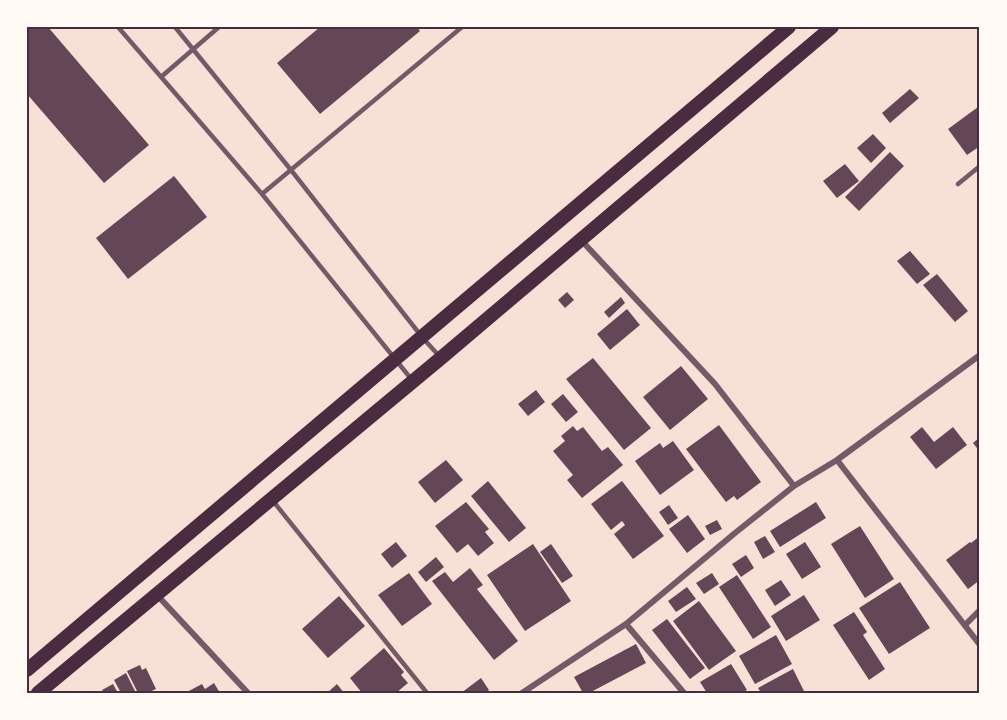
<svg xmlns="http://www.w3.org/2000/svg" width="1007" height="720" viewBox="0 0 1007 720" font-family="Barlow,sans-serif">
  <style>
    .building { fill: #644757 }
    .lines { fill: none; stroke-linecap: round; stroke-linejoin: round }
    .service { stroke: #755966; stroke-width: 4.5 }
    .minor { stroke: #755966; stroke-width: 6 }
    .primary { stroke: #4a2c40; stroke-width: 14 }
    .neatline { fill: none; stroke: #4a2c40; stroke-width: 2 }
  </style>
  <rect width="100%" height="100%" fill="#f7e1d7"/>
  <!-- building -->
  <path class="building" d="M27 27H48L149 145 104 183 27 94Z
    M320 27H417L420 31 320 114 277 63Z
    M910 89 919 98 890 123 882 113Z
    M978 107 980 109V146L967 155 948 129Z
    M873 134 886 148 871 163 857 148Z
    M890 152 904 166 859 211 845 197Z
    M845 164 859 181 837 198 823 181Z
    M174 176 207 217 128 279 96 238Z
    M910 251 930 274 917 284 897 261Z
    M937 274 968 311 955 322 923 285Z
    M567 292 574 300 565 308 558 300Z
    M621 297 625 303 609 318 604 312Z
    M627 309 640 325 610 350 597 334Z
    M593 358 651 428 624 450 566 379Z
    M681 366 708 399 670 430 643 397Z
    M536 390 545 402 528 416 518 404Z
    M563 394 578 412 566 422 551 404Z
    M719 425 761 482 737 500 734 496 726 502 686 449Z
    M573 426 577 431 583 427 602 451 608 447 623 465 582 498 567 480 573 475 553 451 565 441 561 436Z
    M922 427 934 442 953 427 967 445 936 469 910 437Z
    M980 437V452L973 443Z
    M673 441 694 470 660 495 635 461 660 443 663 448Z
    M446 460 463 480 435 503 418 482Z
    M488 481 526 528 509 542 471 496Z
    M622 481 664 536 633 559 614 534 625 525 622 521 611 530 591 504Z
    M466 502 489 529 485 532 494 543 478 556 468 544 457 553 435 526Z
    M816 502 826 518 780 547 770 531Z
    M669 505 678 518 668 525 659 512Z
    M688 515 705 539 687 553 669 529Z
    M717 520 722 529 710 535 705 526Z
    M860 526 894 579 865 598 831 544Z
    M765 536 775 552 763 559 754 542Z
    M980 536V580L968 589 946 560 970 542 971 543Z
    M396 542 407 556 392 568 381 554Z
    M805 542 821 567 802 579 786 554Z
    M533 544 571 601 525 631 487 575Z
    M551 544 573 576 562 583 540 552Z
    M746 555 754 568 741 577 732 564Z
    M436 557 444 567 426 582 418 572Z
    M470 568 483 585 477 589 518 641 494 660 432 581 445 572 453 582Z
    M409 573 432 604 402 626 378 595Z
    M712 573 719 584 704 594 696 583Z
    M737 575 771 627 753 639 719 587Z
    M781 580 791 595 775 606 765 590Z
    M900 582 930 628 889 654 859 608Z
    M687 587 696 599 676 612 668 601Z
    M804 595 820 620 786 641 771 616Z
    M339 596 365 626 328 658 302 629Z
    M699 601 736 651 709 670 673 621Z
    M854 612 867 632 863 635 885 669 869 680 833 625Z
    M667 619 705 668 690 679 652 630Z
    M776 635 792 664 755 684 739 656Z
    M636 644 646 663 589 693H583L574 677Z
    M384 648 404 672 401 675 408 683 396 693H362L350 678Z
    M731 664 747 690 742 693H707L700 682Z
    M140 665 142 670 146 668 156 689 147 693H138L127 671Z
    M793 669 805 693H761L758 688Z
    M126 673 136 693H121L114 680Z
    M481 678 489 690 485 693H461Z
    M214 683 220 693H185L202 684 205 689Z
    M113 684 118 693H104L102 690Z
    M337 684 344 693H327Z"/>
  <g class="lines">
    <!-- service -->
    <path class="service" d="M118 27 262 194 412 380
      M175 27 291 170 422 337 440 357
      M161 77 219 27
      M958 184 980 166
      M262 194 462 27
      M273 501 427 693"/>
    <!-- minor -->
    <path class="minor" d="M581 240 715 384 794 486
      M837 460 980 645
      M157 595 248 693
      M626 624 684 693
      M966 624 980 610
      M522 693 626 624 735 533 794 486 837 460 980 355"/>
    <!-- primary -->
    <path class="primary" d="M27 670 789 27
      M38 693 441 358 832 27"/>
  </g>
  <!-- border -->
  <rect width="1007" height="720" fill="none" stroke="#fffaf5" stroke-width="57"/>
  <rect x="28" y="28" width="950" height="664" class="neatline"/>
</svg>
